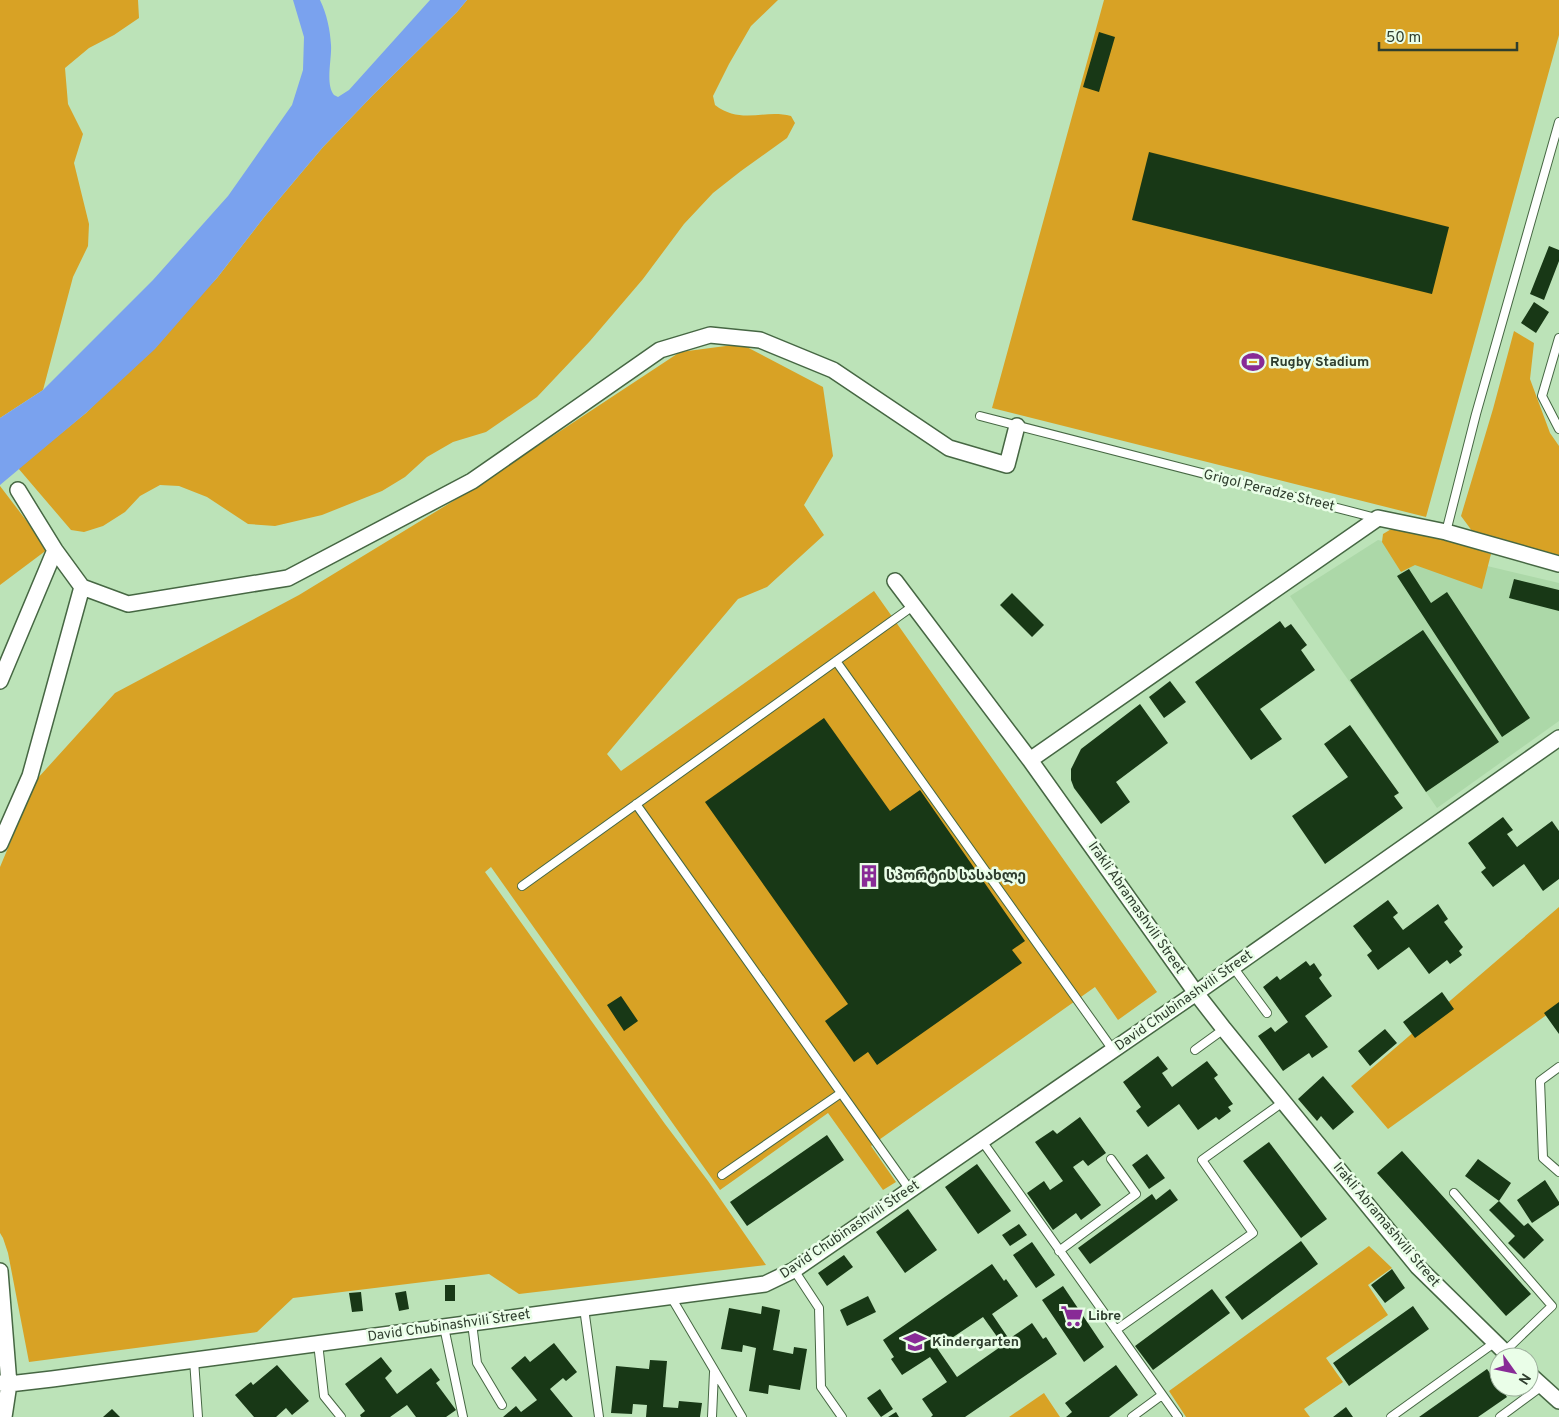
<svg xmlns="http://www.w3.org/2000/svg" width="1559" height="1417" viewBox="0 0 1559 1417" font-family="Overpass,'Noto Sans Georgian',sans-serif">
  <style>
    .built { fill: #acd8a8 }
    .green { fill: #d8a225 }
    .water { fill: #7aa2ee }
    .building { fill: #183816; fill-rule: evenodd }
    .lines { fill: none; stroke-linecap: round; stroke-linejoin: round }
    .lane-casing { stroke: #466743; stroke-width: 10 }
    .street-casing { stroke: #466743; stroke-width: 18 }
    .lane { stroke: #fff; stroke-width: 8 }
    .street { stroke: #fff; stroke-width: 15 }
    .labels { text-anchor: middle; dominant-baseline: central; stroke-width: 5; stroke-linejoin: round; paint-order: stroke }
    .poi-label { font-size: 14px; font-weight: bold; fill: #2f3e2e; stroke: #eafee8; text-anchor: start }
    .street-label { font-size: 14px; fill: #2f3e2e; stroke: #eafee8 }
  </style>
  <rect width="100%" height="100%" fill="#bce3b8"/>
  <!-- built -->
  <path class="built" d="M1378 540 1559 583V721L1437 808 1290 596Z"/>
  <!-- green -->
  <path class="green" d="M0 0H138L139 18 114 35 89 48 65 68 68 104 83 134 74 163 89 224 88 246 73 277 43 390 0 418Z
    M467 0H778L751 26 729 64 713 96 715 105C741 125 764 109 791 116L795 123 787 138 741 171 713 193 684 224 643 279 590 341 537 397 486 432 453 442 427 457 405 477 382 491 322 515 275 526 248 524 207 497 179 486 160 485 140 496 125 512 103 526 84 532 71 530 18 468 86 413 217 278 265 216 323 147 373 95 457 12Z
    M1104 0H1559V35L1426 517 992 408Z
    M1514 331 1534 343 1530 379 1550 433 1559 446V561L1475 535 1461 516 1493 409Z
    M741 344 823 387 833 456 804 505 824 535 767 587 738 599 607 754 621 771 874 591 1157 992 1118 1020 1095 987 876 1142 871 1146 896 1182 883 1190 828 1113 720 1190 491 867 485 872 665 1124 708 1181 766 1265 519 1294 489 1274 293 1298 257 1332 29 1362 8 1253 3 1238 0 1233V867L37 779 115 693 299 595 468 492 680 352Z
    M0 486 48 549 0 585Z
    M1398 525 1491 554 1482 589 1415 565 1401 572 1382 542 1383 534Z
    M1559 907V1006L1388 1129 1351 1086Z
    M1369 1246 1392 1268 1368 1285 1388 1315 1326 1358 1343 1382 1304 1409 1310 1417H1186L1169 1391Z
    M1044 1393 1060 1417H1009Z"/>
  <!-- water -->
  <path class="water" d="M293 0H320C327 15 330 29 331 45 332 59 325 84 334 95L338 97 349 90 430 0H467L457 12 373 95 323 147 265 216 217 278 155 349 86 413 0 485V418L43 390 153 280 228 196 292 105 303 70 304 37Z"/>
  <!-- building -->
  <path class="building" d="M1099 32 1115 37 1099 92 1083 87Z
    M1149 152 1449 227 1432 294 1132 220Z
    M1549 246 1559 250V261L1544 300 1530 294Z
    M1534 302 1549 312 1536 333 1521 323Z
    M1409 569 1431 603 1447 592 1530 718 1502 737 1397 576Z
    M1514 579 1559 590V611L1509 598Z
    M1012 593 1044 625 1032 637 1000 605Z
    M1280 621 1285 628 1291 624 1307 645 1301 650 1315 670 1260 709 1282 739 1251 760 1195 682Z
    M1423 630 1499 742 1426 792 1350 680Z
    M1170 681 1186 702 1164 718 1149 697Z
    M1140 704 1168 743 1116 782 1130 802 1101 824 1074 788 1071 780V769L1081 749Z
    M824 718 890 811 920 790 1025 941 1012 950 1022 963 877 1065 868 1052 854 1062 825 1021 848 1004 705 802Z
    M1350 725 1399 793 1394 796 1403 808 1325 864 1292 816 1348 777 1324 744Z
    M1503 817 1513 830 1507 834 1517 847 1552 821 1559 831V879L1543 891 1524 864 1493 887 1481 872 1486 868 1468 843Z
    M1388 900 1398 913 1393 917 1403 930 1438 904 1448 919 1444 922 1463 947 1459 951 1462 955 1450 964 1447 960 1429 974 1409 947 1378 970 1367 955 1372 951 1353 926Z
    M1306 961 1310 966 1314 963 1322 975 1319 978 1332 996 1305 1016 1328 1047 1312 1058 1309 1053 1283 1071 1258 1036 1271 1027 1275 1032 1288 1022 1263 987 1277 976 1280 980Z
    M1442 992 1454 1009 1415 1038 1403 1022Z
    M621 996 638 1021 624 1031 607 1005Z
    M1559 1002V1034L1544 1013Z
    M1385 1029 1397 1043 1370 1066 1358 1051Z
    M1158 1056 1168 1069 1162 1073 1172 1087 1207 1061 1218 1075 1214 1078 1233 1104 1228 1107 1231 1111 1219 1120 1216 1117 1198 1130 1179 1104 1148 1127 1136 1111 1141 1107 1123 1082Z
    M1323 1076 1354 1112 1333 1130 1321 1116 1317 1121 1298 1099Z
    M1080 1117 1106 1153 1088 1166 1083 1160 1073 1167 1101 1205 1081 1220 1076 1213 1053 1230 1027 1193 1044 1181 1050 1190 1063 1181 1035 1142 1053 1130 1057 1134Z
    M827 1135 844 1160 747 1226 730 1202Z
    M1269 1142 1327 1219 1301 1238 1243 1161Z
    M1402 1151 1531 1294 1506 1316 1377 1173Z
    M1147 1154 1165 1178 1149 1189 1132 1165Z
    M1478 1159 1511 1183 1499 1201 1465 1176Z
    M977 1164 1011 1211 978 1234 945 1187Z
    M1545 1180 1559 1202V1205L1532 1223 1517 1200Z
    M1170 1189 1178 1200 1090 1264 1078 1248 1152 1194 1156 1200Z
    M1499 1201 1524 1226 1528 1223 1544 1240 1524 1259 1508 1243 1515 1236 1489 1210Z
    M908 1209 937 1250 905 1273 876 1232Z
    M1019 1224 1027 1235 1010 1246 1002 1235Z
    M1301 1241 1318 1264 1242 1320 1225 1297Z
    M1032 1242 1055 1275 1036 1288 1013 1255Z
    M844 1255 853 1267 827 1286 818 1273Z
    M992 1264 1004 1281 1006 1279 1018 1296 992 1314 1009 1339 1032 1323 1043 1339 1046 1337 1057 1354 965 1417H931L933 1415 922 1399 947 1382 930 1357 902 1375 891 1359 894 1357 883 1340ZM983 1317 1003 1345 957 1377 937 1348Z
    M1392 1269 1405 1288 1385 1303 1371 1285Z
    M445 1285H455V1301H445Z
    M1063 1286 1104 1347 1084 1362 1042 1300Z
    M1212 1289 1230 1313 1153 1370 1135 1346Z
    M406 1291 409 1309 399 1311 395 1293Z
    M361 1292 363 1311 352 1312 349 1293Z
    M868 1296 876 1312 847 1326 840 1310Z
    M762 1306 780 1310 773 1350 793 1354 794 1347 807 1349 800 1390 769 1385 768 1394 749 1391 756 1348 743 1345 742 1352 721 1349 729 1308 761 1314Z
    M1413 1306 1429 1329 1349 1386 1333 1363Z
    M554 1343 577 1372 566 1381 563 1378 550 1389 573 1417H503L516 1406 521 1412 537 1400 511 1368 525 1356 530 1362Z
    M381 1357 392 1371 385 1378 397 1394 431 1368 440 1380 436 1383 456 1410 446 1417H416L407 1405 390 1417H361L360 1415 365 1411 345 1384Z
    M650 1360 667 1361 663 1407 678 1408 679 1401 702 1403 700 1417H646L647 1405 633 1404 632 1414 611 1413 616 1366 649 1369Z
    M277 1365 309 1401 292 1415 286 1408 276 1417H254L235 1395 251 1382 253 1385Z
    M1116 1365 1138 1395 1109 1417H1066L1072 1412 1065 1403Z
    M1487 1369 1507 1397 1478 1417H1419Z
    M880 1389 893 1409 881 1417 867 1398Z
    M1346 1407 1353 1417H1333Z
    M112 1409 120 1417H103Z
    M896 1412 899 1417H888Z"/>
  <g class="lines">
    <defs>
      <path id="lane" d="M1559 338 1542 396 1559 429
        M980 416 1376 518
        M1446 532 1476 414 1559 122
        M836 661 1113 1050
        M636 804 910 1190
        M522 886 913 606
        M1233 967 1267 1013
        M1195 1050 1224 1029
        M1559 1067 1540 1081 1543 1158 1559 1172
        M982 1141 1178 1417
        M722 1175 841 1093
        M1454 1193 1552 1306 1504 1352
        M1059 1251 1136 1194 1111 1159
        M794 1270 819 1308 821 1387 842 1417
        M671 1297 742 1417
        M584 1308 599 1417
        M472 1323 477 1363 502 1405
        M444 1327 463 1417
        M1116 1330 1253 1233 1202 1160 1283 1102
        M318 1343 324 1396 341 1417
        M194 1360 198 1417
        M712 1417 714 1372
        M1132 1417 1162 1395
        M1391 1417 1494 1343
        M1500 1417 1542 1386"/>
      <path id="street" d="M18 490 55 550 82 587
        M895 581 1030 760 1196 993 1224 1029 1418 1267 1510 1357
        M0 681 55 550
        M1030 760 1378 518 1446 532 1559 564
        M0 844 30 776 82 587 128 604 288 578 472 481 660 350 710 335 760 340 833 370 949 448 1007 465 1017 426
        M0 1271 9 1384 4 1417
        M1529 1374 1559 1401
        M0 1383 9 1384 52 1379 765 1284 794 1270 910 1190 1196 993 1559 738"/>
    </defs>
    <!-- lane casing -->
    <use href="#lane" class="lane-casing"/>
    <!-- street casing -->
    <use href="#street" class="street-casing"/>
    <!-- lane -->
    <use href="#lane" class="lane"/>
    <!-- street -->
    <use href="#street" class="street"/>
  </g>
  <!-- icons -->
  <defs>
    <symbol id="stadium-bare" viewBox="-9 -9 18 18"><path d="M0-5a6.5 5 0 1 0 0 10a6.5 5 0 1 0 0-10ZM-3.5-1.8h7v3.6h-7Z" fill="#882b96" stroke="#eafee8" stroke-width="2.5" paint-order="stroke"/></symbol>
    <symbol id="building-bare" viewBox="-9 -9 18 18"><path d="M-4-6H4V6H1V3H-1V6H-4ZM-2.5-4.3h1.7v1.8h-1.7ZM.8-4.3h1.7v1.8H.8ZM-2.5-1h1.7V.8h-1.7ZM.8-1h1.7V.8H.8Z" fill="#882b96" stroke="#eafee8" stroke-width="2.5" paint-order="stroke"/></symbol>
    <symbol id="supermarket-bare" viewBox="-9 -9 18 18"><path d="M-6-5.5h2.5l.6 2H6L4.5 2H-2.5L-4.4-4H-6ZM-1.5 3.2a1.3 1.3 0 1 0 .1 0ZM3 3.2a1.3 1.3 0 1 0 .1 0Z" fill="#882b96" stroke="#eafee8" stroke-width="2.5" paint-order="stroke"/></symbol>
    <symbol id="school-bare" viewBox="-9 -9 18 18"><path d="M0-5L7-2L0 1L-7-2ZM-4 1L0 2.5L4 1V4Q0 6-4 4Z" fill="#882b96" stroke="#eafee8" stroke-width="2.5" paint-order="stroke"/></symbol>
  </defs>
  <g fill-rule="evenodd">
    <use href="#stadium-bare" x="1237" y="346" width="32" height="32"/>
    <use href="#building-bare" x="853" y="860" width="32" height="32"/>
    <use href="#supermarket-bare" x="1056" y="1300" width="32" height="32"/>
    <use href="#school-bare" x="899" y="1326" width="32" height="32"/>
  </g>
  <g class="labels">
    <!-- poi labels -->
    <g class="poi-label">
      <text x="1270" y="362">Rugby Stadium</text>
      <text x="886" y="876">სპორტის სასახლე</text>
      <text x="1088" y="1316">Libre</text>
      <text x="932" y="1342">Kindergarten</text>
    </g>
    <!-- street labels -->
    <g class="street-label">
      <text transform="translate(1269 491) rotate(14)">Grigol Peradze Street</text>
      <text transform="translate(1136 908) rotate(55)">Irakli Abramashvili Street</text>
      <text transform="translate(1184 1001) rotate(-35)">David Chubinashvili Street</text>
      <text transform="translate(1386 1225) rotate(50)">Irakli Abramashvili Street</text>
      <text transform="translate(850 1230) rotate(-34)">David Chubinashvili Street</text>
      <text transform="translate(449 1326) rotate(-8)">David Chubinashvili Street</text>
    </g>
  </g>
  <!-- north arrow -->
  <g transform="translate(1514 1372) rotate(123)"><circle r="24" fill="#eafee8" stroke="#9fb19e"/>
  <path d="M0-4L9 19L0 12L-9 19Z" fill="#882b96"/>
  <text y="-8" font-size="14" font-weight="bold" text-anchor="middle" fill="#2f3e2e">N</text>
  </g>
  <!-- scale -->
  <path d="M1379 42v8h138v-8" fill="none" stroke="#2f3e2e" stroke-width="2.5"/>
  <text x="1386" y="42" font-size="15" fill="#2f3e2e" stroke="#eafee8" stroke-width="4" paint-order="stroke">50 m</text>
</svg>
